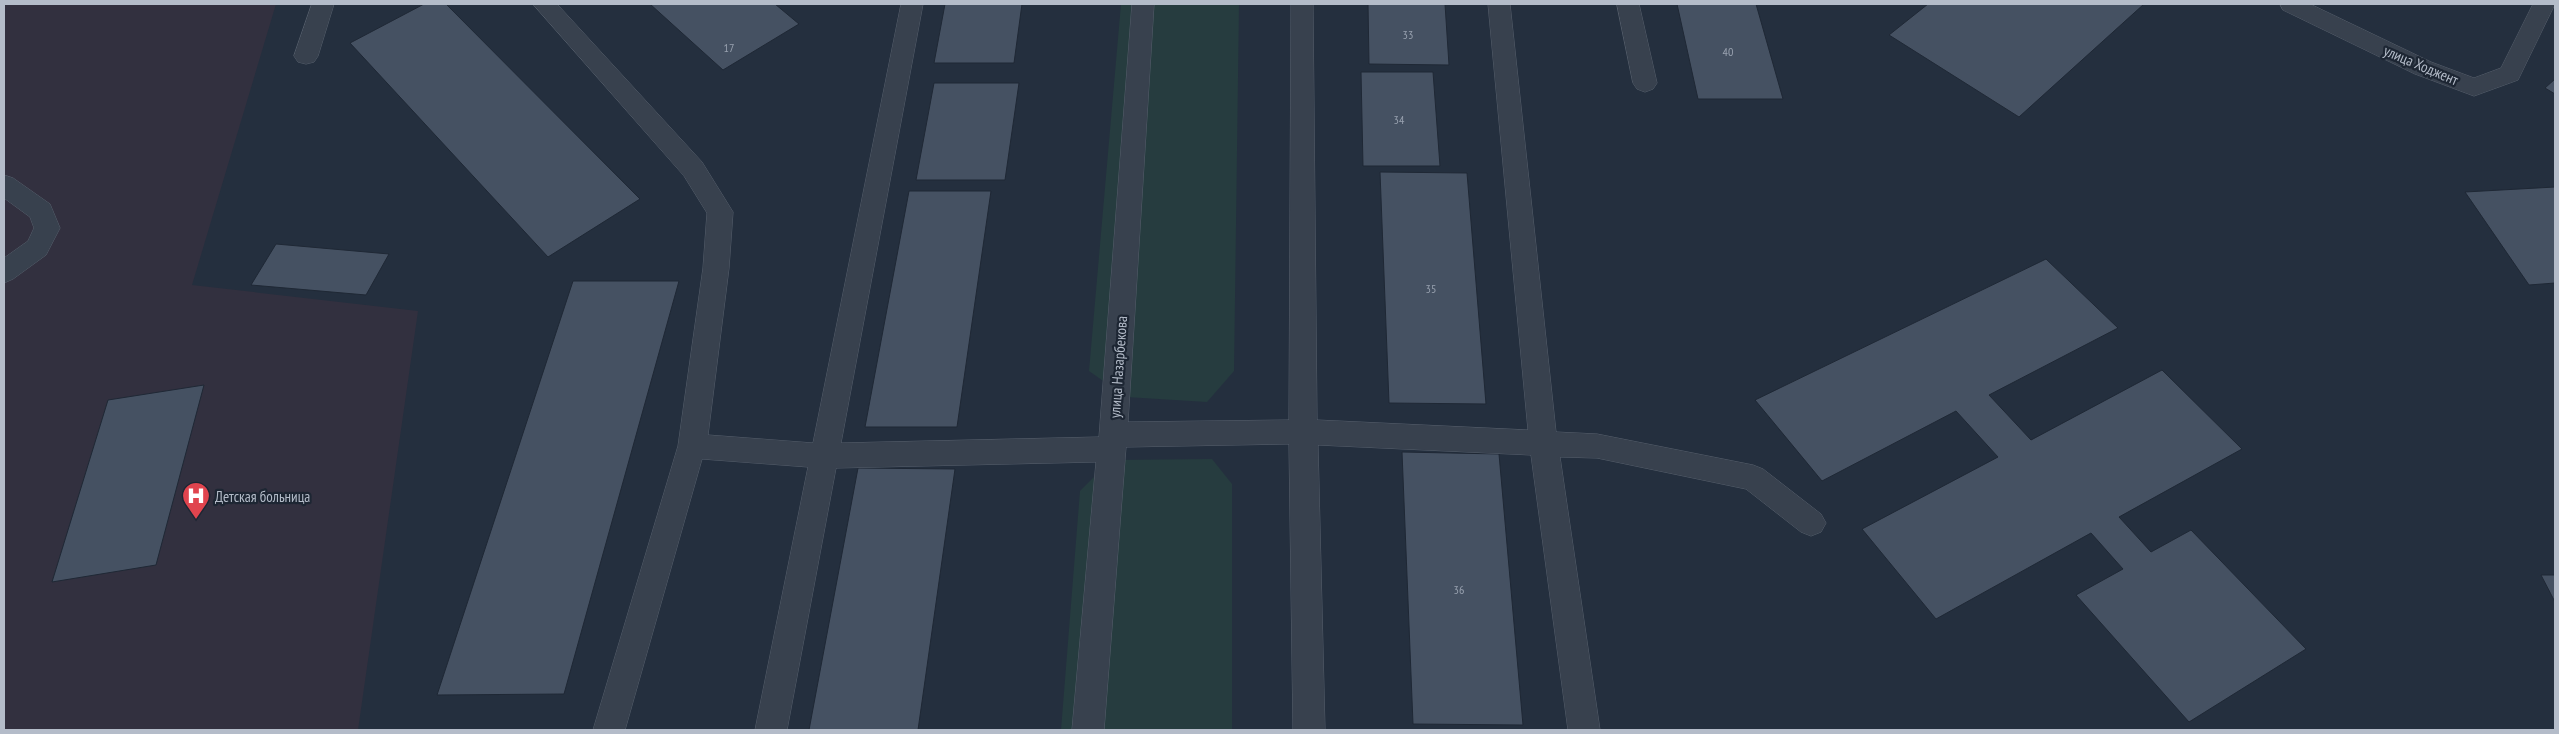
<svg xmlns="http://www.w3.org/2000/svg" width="2559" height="734" viewBox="0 0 2559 734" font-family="'PT Sans Narrow',sans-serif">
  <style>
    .medical { fill: #32303f }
    .green { fill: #263c3f }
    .building { fill: #455162; stroke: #1f2835 }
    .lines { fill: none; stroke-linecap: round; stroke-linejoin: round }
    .minor-casing { stroke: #565f6c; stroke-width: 1 }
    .minor { fill: #38414e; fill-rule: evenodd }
    .labels { text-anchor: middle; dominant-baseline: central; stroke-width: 4.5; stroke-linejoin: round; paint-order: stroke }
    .number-label { font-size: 12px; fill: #98a1af }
    .street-label { font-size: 15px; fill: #b4bcc9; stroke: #1d2633 }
    .poi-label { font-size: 15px; fill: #b4bcc9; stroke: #1d2633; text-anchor: start }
  </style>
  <rect width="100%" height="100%" fill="#242f3e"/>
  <!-- medical -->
  <path class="medical" d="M4 4H276L192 285 418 311 358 730H4Z"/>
  <!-- green -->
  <path class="green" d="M1121 4H1239L1234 371 1207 402 1126 397 1089 371Z
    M1212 459 1232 484V730H1061L1080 491 1111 460Z"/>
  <!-- building -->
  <path class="building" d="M424 4H446L640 199 548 257 350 43Z
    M650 4H775L799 24 723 70Z
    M945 4H1022L1014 63H934Z
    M1368 4H1445L1449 65 1369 64Z
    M1677 4H1756L1783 99H1698Z
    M1928 4H2144L2019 117 1889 35Z
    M1361 72H1433L1440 166H1363Z
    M2555 79V94L2545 88Z
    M934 83H1019L1005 180H916Z
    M1380 172 1467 173 1486 404 1389 403Z
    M2555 187V283L2529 285 2465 192Z
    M909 191H991L957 427H865Z
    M276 244 389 254 366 295 251 285Z
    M2046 259 2118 328 1989 395 2031 440 2162 370 2242 449 2119 517 2151 552 2191 530 2306 649 2189 722 2076 595 2123 569 2091 533 1936 619 1862 529 1998 457 1956 411 1822 481 1755 400Z
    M573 281H679L564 694 437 695Z
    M204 385 156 565 52 582 108 400Z
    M1402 452 1499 454 1523 725 1413 724Z
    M858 468 955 469 918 730H809Z
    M2541 575H2555V602Z"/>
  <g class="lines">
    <defs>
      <path id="minor" d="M312 4H334L318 56 314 62 306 64 298 62 294 56Z
        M533 4H557L702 162 733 212 729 268 708 435 813 443 901 4H923L841 443 1099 437 1132 4H1154L1128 422 1289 420 1291 4H1313L1317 420 1528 430 1488 4H1510L1556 432 1597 434 1753 465 1763 469 1821 514 1826 523 1821 532 1811 536 1801 532 1746 489 1597 458 1560 457 1600 730H1568L1531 455 1318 445 1325 730H1293L1289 444 1126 447 1104 730H1072L1096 462 836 468 787 730H755L808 467 702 459 625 730H593L678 446 703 268 707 213 684 176Z
        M1617 4H1639L1657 83 1653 89 1645 92 1637 89 1633 83Z
        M2280 4H2310L2431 62 2474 78 2501 68 2533 4H2555L2518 80 2474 96 2415 74 2283 10Z
        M4 175 13 178 50 204 60 228 46 255 13 279 4 283V258L28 241 34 228 30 217 4 198Z"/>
    </defs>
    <!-- minor casing -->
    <use href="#minor" class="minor-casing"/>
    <!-- minor -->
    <use href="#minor" class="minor"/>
  </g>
  <!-- icons -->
  <defs>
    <symbol id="hospital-pin" viewBox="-11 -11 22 30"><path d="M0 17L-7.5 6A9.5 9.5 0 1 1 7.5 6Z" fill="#e0444e" stroke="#1d2633"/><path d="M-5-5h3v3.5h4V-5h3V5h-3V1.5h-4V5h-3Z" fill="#fff"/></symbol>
  </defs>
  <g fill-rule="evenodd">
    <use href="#hospital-pin" x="180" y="480" width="32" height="43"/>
  </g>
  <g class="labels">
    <!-- number labels -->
    <g class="number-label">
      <text x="1408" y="34">33</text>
      <text x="729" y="47">17</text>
      <text x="1728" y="51">40</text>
      <text x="1399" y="119">34</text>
      <text x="1431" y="288">35</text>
      <text x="1459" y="589">36</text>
    </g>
    <!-- street labels -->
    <g class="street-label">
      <text transform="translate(2421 65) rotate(23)">улица Ходжент</text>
      <text transform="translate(1118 367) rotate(-86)">улица Назарбекова</text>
    </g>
    <!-- poi labels -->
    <g class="poi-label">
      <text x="215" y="496">Детская больница</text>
    </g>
  </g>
  <!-- border -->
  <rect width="2559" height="734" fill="none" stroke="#b4bcc9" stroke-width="10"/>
</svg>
